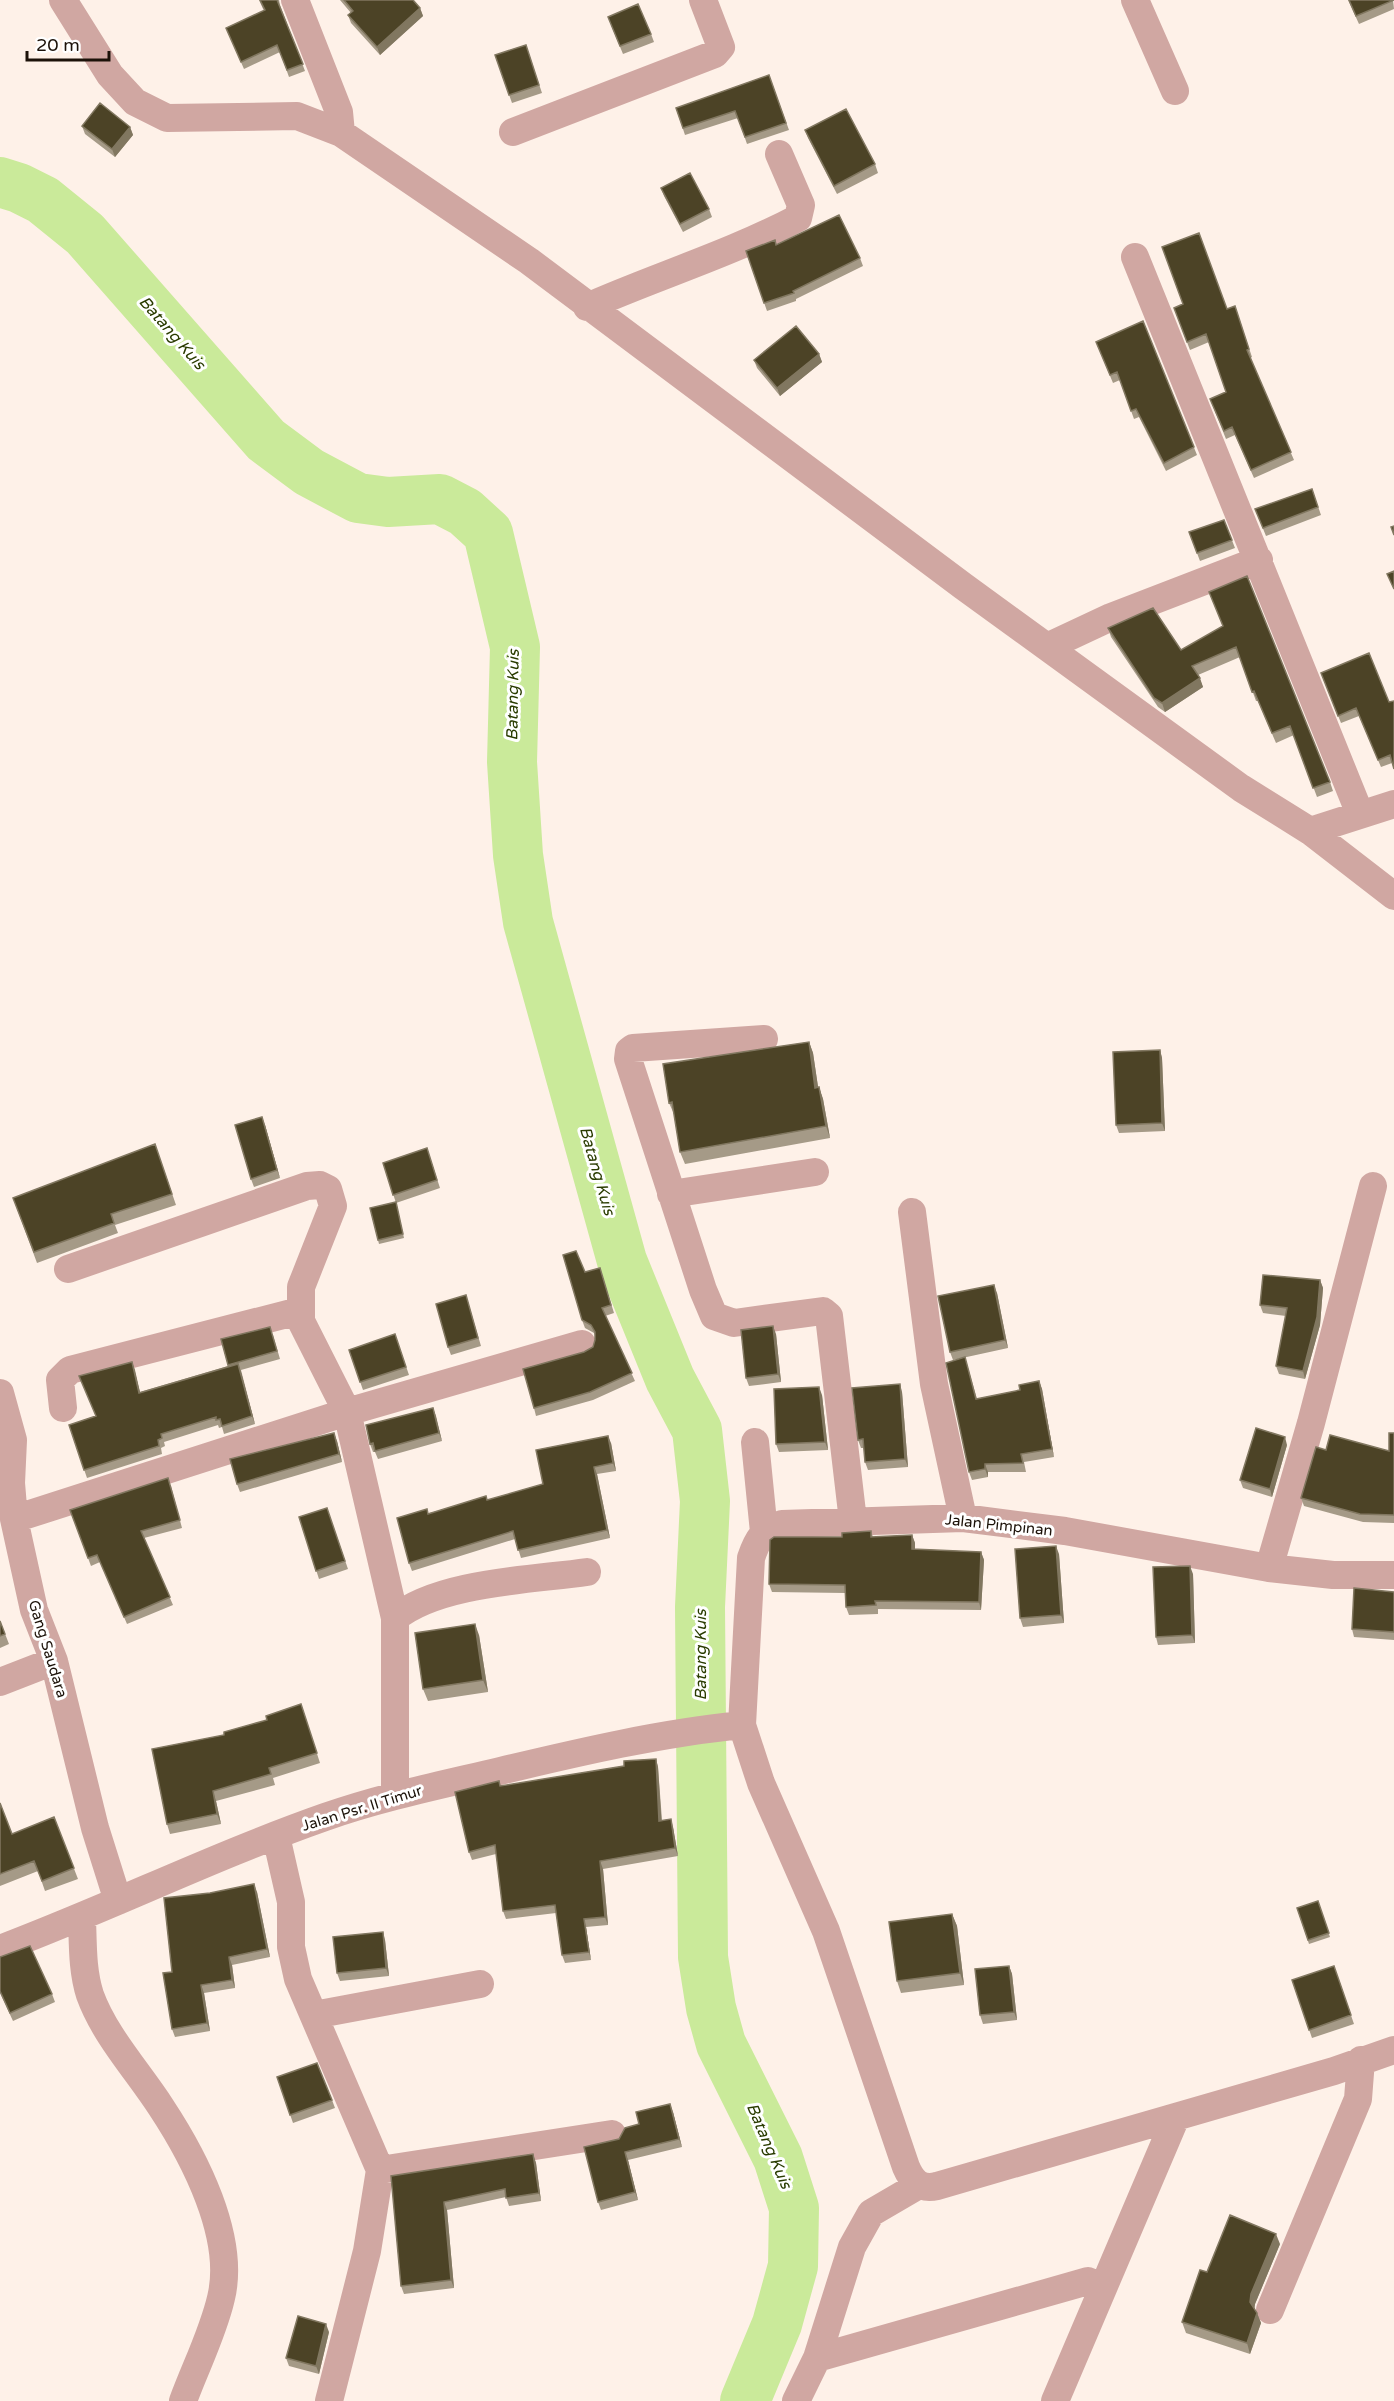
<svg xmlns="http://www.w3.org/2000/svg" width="1394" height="2401" viewBox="0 0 1394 2401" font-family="'Varela Round',sans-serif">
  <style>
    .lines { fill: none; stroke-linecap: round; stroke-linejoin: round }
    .river { stroke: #caea9a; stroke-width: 50 }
    .minor { stroke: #d0a7a2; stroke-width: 28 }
    .wall { fill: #a59a87 }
    .shaded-wall { fill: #817760 }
    .building { fill: #4c4326; stroke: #817760; stroke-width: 1.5 }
    .labels { text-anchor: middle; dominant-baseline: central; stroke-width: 6; stroke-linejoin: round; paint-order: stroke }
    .street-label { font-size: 15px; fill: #1c1209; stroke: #fff }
    .water-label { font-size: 16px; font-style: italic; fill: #2a3c00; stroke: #fff }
  </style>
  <rect width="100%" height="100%" fill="#fef1e8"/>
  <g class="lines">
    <!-- river -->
    <path class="river" d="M0 182 19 188 43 200 85 234 266 440 309 472 358 498 388 502 440 499 465 512 488 533 515 647 512 762 518 855 528 922 622 1261 670 1379 697 1430 705 1501 700 1607 703 1957 711 2008 721 2044 778 2158 794 2208 793 2266 777 2324 745 2401"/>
    <!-- minor -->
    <path class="minor" d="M63 0 110 75 135 102 167 118 297 116 341 133 529 261 963 586 1241 788 1310 831 1394 896
      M295 0 339 112 341 133
      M1135 0 1175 91
      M513 132 715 54 721 47 703 0
      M1135 257 1360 814
      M587 307C657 276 730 254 798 218L801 205 779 154
      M1047 647 1111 617 1259 560
      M1310 831 1394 804
      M764 1039 633 1048 629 1051 628 1059 703 1290 714 1316 734 1323 823 1311 829 1316 853 1521
      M671 1194 815 1172
      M912 1212 934 1384 963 1518
      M68 1269 307 1186 320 1185 328 1189 333 1206 301 1287V1321L347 1412 395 1618
      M0 1393 13 1440 11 1483 14 1519 34 1610 54 1661 95 1828 118 1901
      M63 1408 60 1380 70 1370 299 1311
      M755 1442 764 1532
      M14 1519 347 1412 582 1344
      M1269 1568 1311 1423 1373 1186
      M1394 1575H1333L1269 1568 1065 1531 963 1518 782 1524C763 1529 757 1540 751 1558L742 1725 761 1783 826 1931 906 2167C912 2181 920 2190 937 2186L1334 2071 1394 2050
      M0 1682 54 1661
      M395 1795V1618C439 1582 531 1580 587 1572
      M276 1836 291 1902V1947L298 1979 380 2170 367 2251 329 2401
      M82 1918C83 1944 82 1970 90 1995 105 2036 137 2070 161 2107 194 2157 236 2237 221 2298 213 2333 195 2368 183 2401
      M0 1949C109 1908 214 1856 325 1817 382 1797 441 1785 500 1771 580 1752 661 1733 742 1725
      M314 2015 480 1984
      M380 2170 612 2134
      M1270 2310 1358 2099 1361 2060
      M817 2358 1088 2281
      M796 2401 817 2358 852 2247 871 2213 919 2185
      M1055 2401 1176 2117"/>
  </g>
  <!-- wall -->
  <path class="wall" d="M259 0H279L280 5 305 71 289 77 280 52 244 69 226 28 264 11Z
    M340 0H413L420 8 423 16 380 55 351 23 348 15 351 13Z
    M1348 0H1393L1394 9 1359 24Z
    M611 25 651 34 654 42 623 54Z
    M526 45 542 93 512 103 495 55Z
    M769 75 789 130 747 144 738 118 685 135 676 108Z
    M82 126 130 127 133 135 115 157 85 134Z
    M805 130 875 164 878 173 837 194 808 138Z
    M661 188 709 209 712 217 683 232 664 196Z
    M776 245 860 258 863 266 796 299V301L767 311 746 251Z
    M1235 306 1252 357 1250 358 1294 460 1254 478 1235 435 1226 439 1210 399 1226 392 1209 342 1190 350 1174 308 1227 309Z
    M1143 321 1197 455 1166 471 1139 417 1134 419 1120 380 1113 383 1096 342Z
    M819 354 822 362 780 396 757 368 754 360Z
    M1312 489 1321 515 1266 536 1255 509Z
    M1224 520 1235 548 1200 561 1189 532Z
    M1209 592 1330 782 1333 791 1317 797 1294 735 1276 743 1258 701H1256L1240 657 1198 675 1203 687 1165 712 1158 707 1111 637 1108 628 1181 650 1223 626Z
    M1321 673 1389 702 1392 763 1381 767 1359 716 1341 723Z
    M809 1042 813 1053 818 1087H819L823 1099 830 1138 685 1164 680 1152 674 1114 669 1103Z
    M1160 1050 1162 1058 1165 1131 1119 1133 1116 1125Z
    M265 1125 280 1178 254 1187 251 1179Z
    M155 1144 176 1205 115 1225 118 1233 37 1263 13 1198Z
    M427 1148 440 1188 396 1203 383 1163Z
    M397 1206 404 1238 379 1244 378 1240Z
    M600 1268 614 1313 605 1316 635 1381 593 1400 536 1416 534 1408 584 1352 593 1347 595 1340V1335L594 1333 585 1328 582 1320 585 1272Z
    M1320 1280 1323 1288 1320 1325 1305 1379 1279 1374 1276 1366 1286 1316 1263 1313 1260 1305Z
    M997 1293 1008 1348 953 1360 950 1352Z
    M466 1295 481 1346 451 1355 448 1347Z
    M395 1334 409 1375 363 1390 349 1350Z
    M776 1334 781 1382 749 1386 746 1378Z
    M273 1335 280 1359 241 1370 255 1424 224 1434 222 1427 219 1428 218 1425 164 1442 165 1446 161 1448 162 1454 87 1478 69 1425 95 1416 132 1362 140 1392 228 1366 221 1339Z
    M965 1357 977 1399 1020 1390 1039 1381 1042 1389 1054 1457 1024 1462 1026 1472H988V1477L972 1480 969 1472Z
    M902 1392 908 1467 868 1470 865 1462 864 1448H861L858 1440Z
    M822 1395 828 1450 779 1452 776 1444Z
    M433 1408 442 1441 378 1459 375 1452H373L370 1444Z
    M1394 1433V1523L1363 1522 1304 1506 1301 1498 1326 1450 1389 1451Z
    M337 1441 342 1462 240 1492 237 1484Z
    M611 1443 616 1471 597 1474 610 1538 521 1558 515 1539 412 1571 409 1563 429 1513 487 1500 543 1484Z
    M1287 1445 1272 1497 1243 1488 1240 1480Z
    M171 1486 182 1528 144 1538 173 1605 127 1624 100 1562 91 1566 70 1510Z
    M327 1508 348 1569 319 1579 299 1517Z
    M871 1531 873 1537 912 1535 915 1543V1549L981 1552 984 1560 981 1610 878 1609V1614L849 1615 846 1607 845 1593 772 1592 769 1584 842 1537Z
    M1059 1554 1064 1623 1023 1627 1020 1618Z
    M1193 1574 1195 1643 1158 1645 1156 1637Z
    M1394 1592V1640L1354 1637 1352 1629Z
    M0 1621 9 1644 0 1648Z
    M479 1635 488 1692 428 1701 423 1689Z
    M301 1704 320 1763 273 1778 275 1785 216 1801 221 1824 170 1834 167 1824 224 1735 267 1720Z
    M656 1759 658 1767 662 1820 673 1827 678 1856 603 1869 608 1925 586 1927 591 1960 565 1963 562 1955 556 1913 506 1919 503 1911 496 1854 472 1860 469 1852 499 1781 500 1786 624 1766Z
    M0 1803 12 1834 54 1817 78 1879 45 1891 38 1871 0 1886Z
    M257 1892 270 1957 232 1965 235 1988 204 1993 210 2031 175 2037 172 2029V1972Z
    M1318 1901 1330 1937 1309 1944 1297 1908Z
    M952 1914 957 1926 964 1985 901 1993 897 1981Z
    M385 1940 389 1976 340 1981 337 1973Z
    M0 1957 52 1994 55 2002 13 2021 0 1993Z
    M1009 1966 1012 1974 1017 2020 983 2024 980 2015Z
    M1334 1966 1354 2024 1312 2038 1292 1980Z
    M277 2077 332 2100 335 2108 293 2123Z
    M673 2112 682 2147 628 2160 638 2200 601 2210 598 2202 619 2139 639 2124Z
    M533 2154 536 2163 541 2201 509 2206 506 2197 447 2210 454 2288 404 2294 401 2286 391 2176Z
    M1280 2244 1255 2304 1254 2308 1257 2313 1261 2323 1250 2354 1186 2333 1182 2322 1207 2272Z
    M329 2332 319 2374 289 2366 286 2358Z"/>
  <!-- shaded-wall -->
  <path class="shaded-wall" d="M420 8 423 16 380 55 377 47Z
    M130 127 133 135 115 157 112 149Z
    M819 354 822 362 780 396 777 388Z
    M1200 678 1203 687 1165 712 1162 703Z
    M809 1042 813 1053 820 1100 815 1088Z
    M1160 1050 1162 1058 1165 1131 1162 1123Z
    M819 1087 823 1099 830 1138 826 1126Z
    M262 1117 265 1125 280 1178 277 1170Z
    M1320 1280 1323 1288 1320 1325 1305 1379 1303 1371Z
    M994 1285 997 1293 1008 1348 1005 1340Z
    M773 1326 776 1334 781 1382 778 1374Z
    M132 1362 135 1370 142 1401 139 1393Z
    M238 1364 241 1372 255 1424 252 1416Z
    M1039 1381 1042 1389 1054 1457 1052 1449Z
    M900 1384 902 1392 908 1467 905 1459Z
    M819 1387 822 1395 828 1450 825 1442Z
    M433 1408 436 1416 442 1441 439 1433Z
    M334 1433 337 1441 342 1462 339 1454Z
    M608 1436 611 1443 616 1471 613 1463Z
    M1285 1437 1287 1445 1272 1497 1270 1489Z
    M985 1464 988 1472V1477L985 1469Z
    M594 1467 597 1474 610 1538 607 1530Z
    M912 1535 915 1543V1557L912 1549Z
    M1056 1546 1059 1554 1064 1623 1061 1615Z
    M981 1552 984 1560 981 1610 979 1602Z
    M1190 1566 1193 1574 1195 1643 1192 1635Z
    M475 1624 479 1635 488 1692 483 1680Z
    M656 1759 658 1767 662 1829 659 1821Z
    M213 1791 216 1801 221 1824 217 1814Z
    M671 1819 673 1827 678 1856 675 1848Z
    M600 1861 603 1869 608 1925 605 1917Z
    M254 1884 257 1892 270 1957 267 1949Z
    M952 1914 957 1926 964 1985 960 1973Z
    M584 1919 586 1927 591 1960 589 1952Z
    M383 1932 385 1940 389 1976 386 1968Z
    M229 1957 232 1965 235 1988 232 1980Z
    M1009 1966 1012 1974 1017 2020 1014 2012Z
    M201 1985 204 1993 210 2031 207 2023Z
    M670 2104 673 2112 682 2147 679 2139Z
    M625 2152 628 2160 638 2200 635 2192Z
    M533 2154 536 2163 541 2201 539 2193Z
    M444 2202 447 2210 454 2288 451 2280Z
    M1276 2234 1280 2244 1255 2304 1254 2313 1250 2302 1251 2294Z
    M1257 2313 1261 2323 1250 2354 1247 2343Z
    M326 2324 329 2332 319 2374 316 2366Z"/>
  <!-- building -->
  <path class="building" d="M260 0H277L303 64 287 70 277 45 241 62 226 28 265 10Z
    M344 0H413L420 8 377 47 348 15 353 11Z
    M1349 0H1394L1356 16Z
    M638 4 651 34 620 46 608 17Z
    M526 45 539 85 509 95 495 55Z
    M769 75 786 123 745 137 735 111 683 128 676 108Z
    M100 103 130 127 112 149 82 126Z
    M846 109 875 164 834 186 805 130Z
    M690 173 709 209 680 224 661 188Z
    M839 215 860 258 793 291 794 293 764 303 746 251 775 240 776 245Z
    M1199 233 1227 309 1235 306 1249 349 1247 350 1291 452 1251 470 1232 427 1224 431 1210 399 1226 392 1206 334 1187 342 1174 308 1183 304 1162 247Z
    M1143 321 1194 447 1164 463 1136 409 1131 411 1117 372 1110 375 1096 342Z
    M796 326 819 354 777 388 754 360Z
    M1312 489 1318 507 1263 528 1255 509Z
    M1224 520 1232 540 1197 553 1189 532Z
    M1394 526V535L1391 527Z
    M1394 571V589L1387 574Z
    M1247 576 1330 782 1313 788 1290 726 1272 733 1254 691 1252 692 1236 647 1192 666 1200 678 1162 703 1154 698 1108 628 1153 608 1181 650 1223 626 1209 592Z
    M1369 653 1389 702 1394 701V769L1390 755 1378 760 1356 708 1338 716 1321 673Z
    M809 1042 815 1088 819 1087 826 1126 680 1152 672 1102 669 1103 663 1064Z
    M1160 1050 1162 1123 1116 1125 1113 1052Z
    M262 1117 277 1170 251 1179 235 1125Z
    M155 1144 172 1194 111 1214 114 1223 34 1252 13 1198Z
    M427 1148 437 1180 393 1195 383 1163Z
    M396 1202 403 1234 378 1240 370 1208Z
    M576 1251 585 1272 600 1268 611 1305 602 1308 632 1373 590 1392 534 1408 523 1369 584 1352 593 1347 595 1340V1332L591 1325 582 1320 563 1255Z
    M1263 1275 1320 1280 1317 1317 1303 1371 1276 1366 1287 1308 1260 1305Z
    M994 1285 1005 1340 950 1352 938 1296Z
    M466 1295 478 1338 448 1347 436 1304Z
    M773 1326 778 1374 746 1378 741 1330Z
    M270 1327 277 1351 228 1365 221 1339Z
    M395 1334 406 1367 360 1382 349 1350Z
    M965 1357 976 1399 1020 1390 1019 1385 1039 1381 1052 1449 1021 1454 1023 1463 985 1464V1469L969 1472 946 1363Z
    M132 1362 139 1393 238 1364 252 1416 222 1426 220 1419 216 1420V1417L161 1434 162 1438 158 1440 159 1446 84 1470 69 1425 96 1416 79 1376Z
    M900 1384 905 1459 865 1462 863 1439 858 1440 852 1388Z
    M819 1387 825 1442 776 1444 774 1389Z
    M433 1408 439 1433 375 1451 373 1443 370 1444 366 1425Z
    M1256 1428 1285 1437 1270 1489 1240 1480Z
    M334 1433 339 1454 237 1484 230 1459Z
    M1389 1433H1394V1515L1360 1514 1301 1498 1316 1447 1326 1450 1330 1435 1389 1451Z
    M608 1436 613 1463 594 1467 607 1530 518 1550 513 1531 409 1563 397 1518 427 1509 428 1514 486 1496 487 1500 543 1484 536 1450Z
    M168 1478 180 1520 141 1531 170 1597 124 1617 97 1555 88 1558 70 1510Z
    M327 1508 345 1561 316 1571 299 1517Z
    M871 1531V1537L912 1535V1549L981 1552 979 1602 875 1601 876 1605 846 1607 845 1585 769 1584 770 1540 774 1537H842V1533Z
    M1056 1546 1061 1615 1020 1618 1015 1549Z
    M1190 1566 1192 1635 1156 1637 1153 1567Z
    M1354 1588 1394 1592V1632L1352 1629Z
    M0 1621 5 1634 0 1636Z
    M475 1624 483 1680 423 1689 415 1633Z
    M301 1704 317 1753 269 1768 271 1774 213 1791 217 1814 167 1824 152 1749 224 1735V1732L267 1720 266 1716Z
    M656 1759 659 1821 671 1819 675 1848 600 1861 605 1917 584 1919 589 1952 562 1955 555 1905 503 1911 495 1845 469 1852 455 1792 499 1781 500 1786 624 1766V1761Z
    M0 1803 12 1834 54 1817 74 1868 42 1881 34 1861 0 1874Z
    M254 1884 267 1949 229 1957 232 1980 201 1985 207 2023 172 2029 163 1973 172 1972 164 1898 210 1893Z
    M1318 1901 1329 1933 1308 1940 1297 1908Z
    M952 1914 960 1973 897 1981 889 1922Z
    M383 1932 386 1968 337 1973 333 1937Z
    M30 1946 52 1994 10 2013 0 1991V1957Z
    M1009 1966 1014 2012 980 2015 975 1969Z
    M1334 1966 1351 2015 1309 2030 1292 1980Z
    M317 2063 332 2100 290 2115 277 2077Z
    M670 2104 679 2139 625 2152 635 2192 598 2202 584 2147 619 2139 625 2128 639 2124 636 2112Z
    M533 2154 539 2193 506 2198 505 2189 444 2202 451 2280 401 2286 391 2176Z
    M1230 2215 1276 2234 1251 2294 1250 2302 1257 2313 1247 2343 1182 2322 1200 2270 1207 2272Z
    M298 2316 326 2324 316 2366 286 2358Z"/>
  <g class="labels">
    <!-- street labels -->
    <g class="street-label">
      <text transform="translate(999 1525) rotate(6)">Jalan Pimpinan</text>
      <text transform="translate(48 1649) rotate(73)">Gang Saudara</text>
      <text transform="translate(362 1808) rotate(-17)">Jalan Psr. II Timur</text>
    </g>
    <!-- water labels -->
    <g class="water-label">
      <text transform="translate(172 333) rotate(49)">Batang Kuis</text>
      <text transform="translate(513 695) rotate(-89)">Batang Kuis</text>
      <text transform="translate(597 1171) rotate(74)">Batang Kuis</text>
      <text transform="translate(701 1655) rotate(-90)">Batang Kuis</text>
      <text transform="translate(769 2146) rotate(67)">Batang Kuis</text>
    </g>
  </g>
  <!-- scale -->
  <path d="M27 51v9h82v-9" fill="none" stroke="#1c1209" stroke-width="3"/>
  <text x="36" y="51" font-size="18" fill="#1c1209" stroke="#ffffff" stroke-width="4.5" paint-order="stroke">20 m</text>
</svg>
